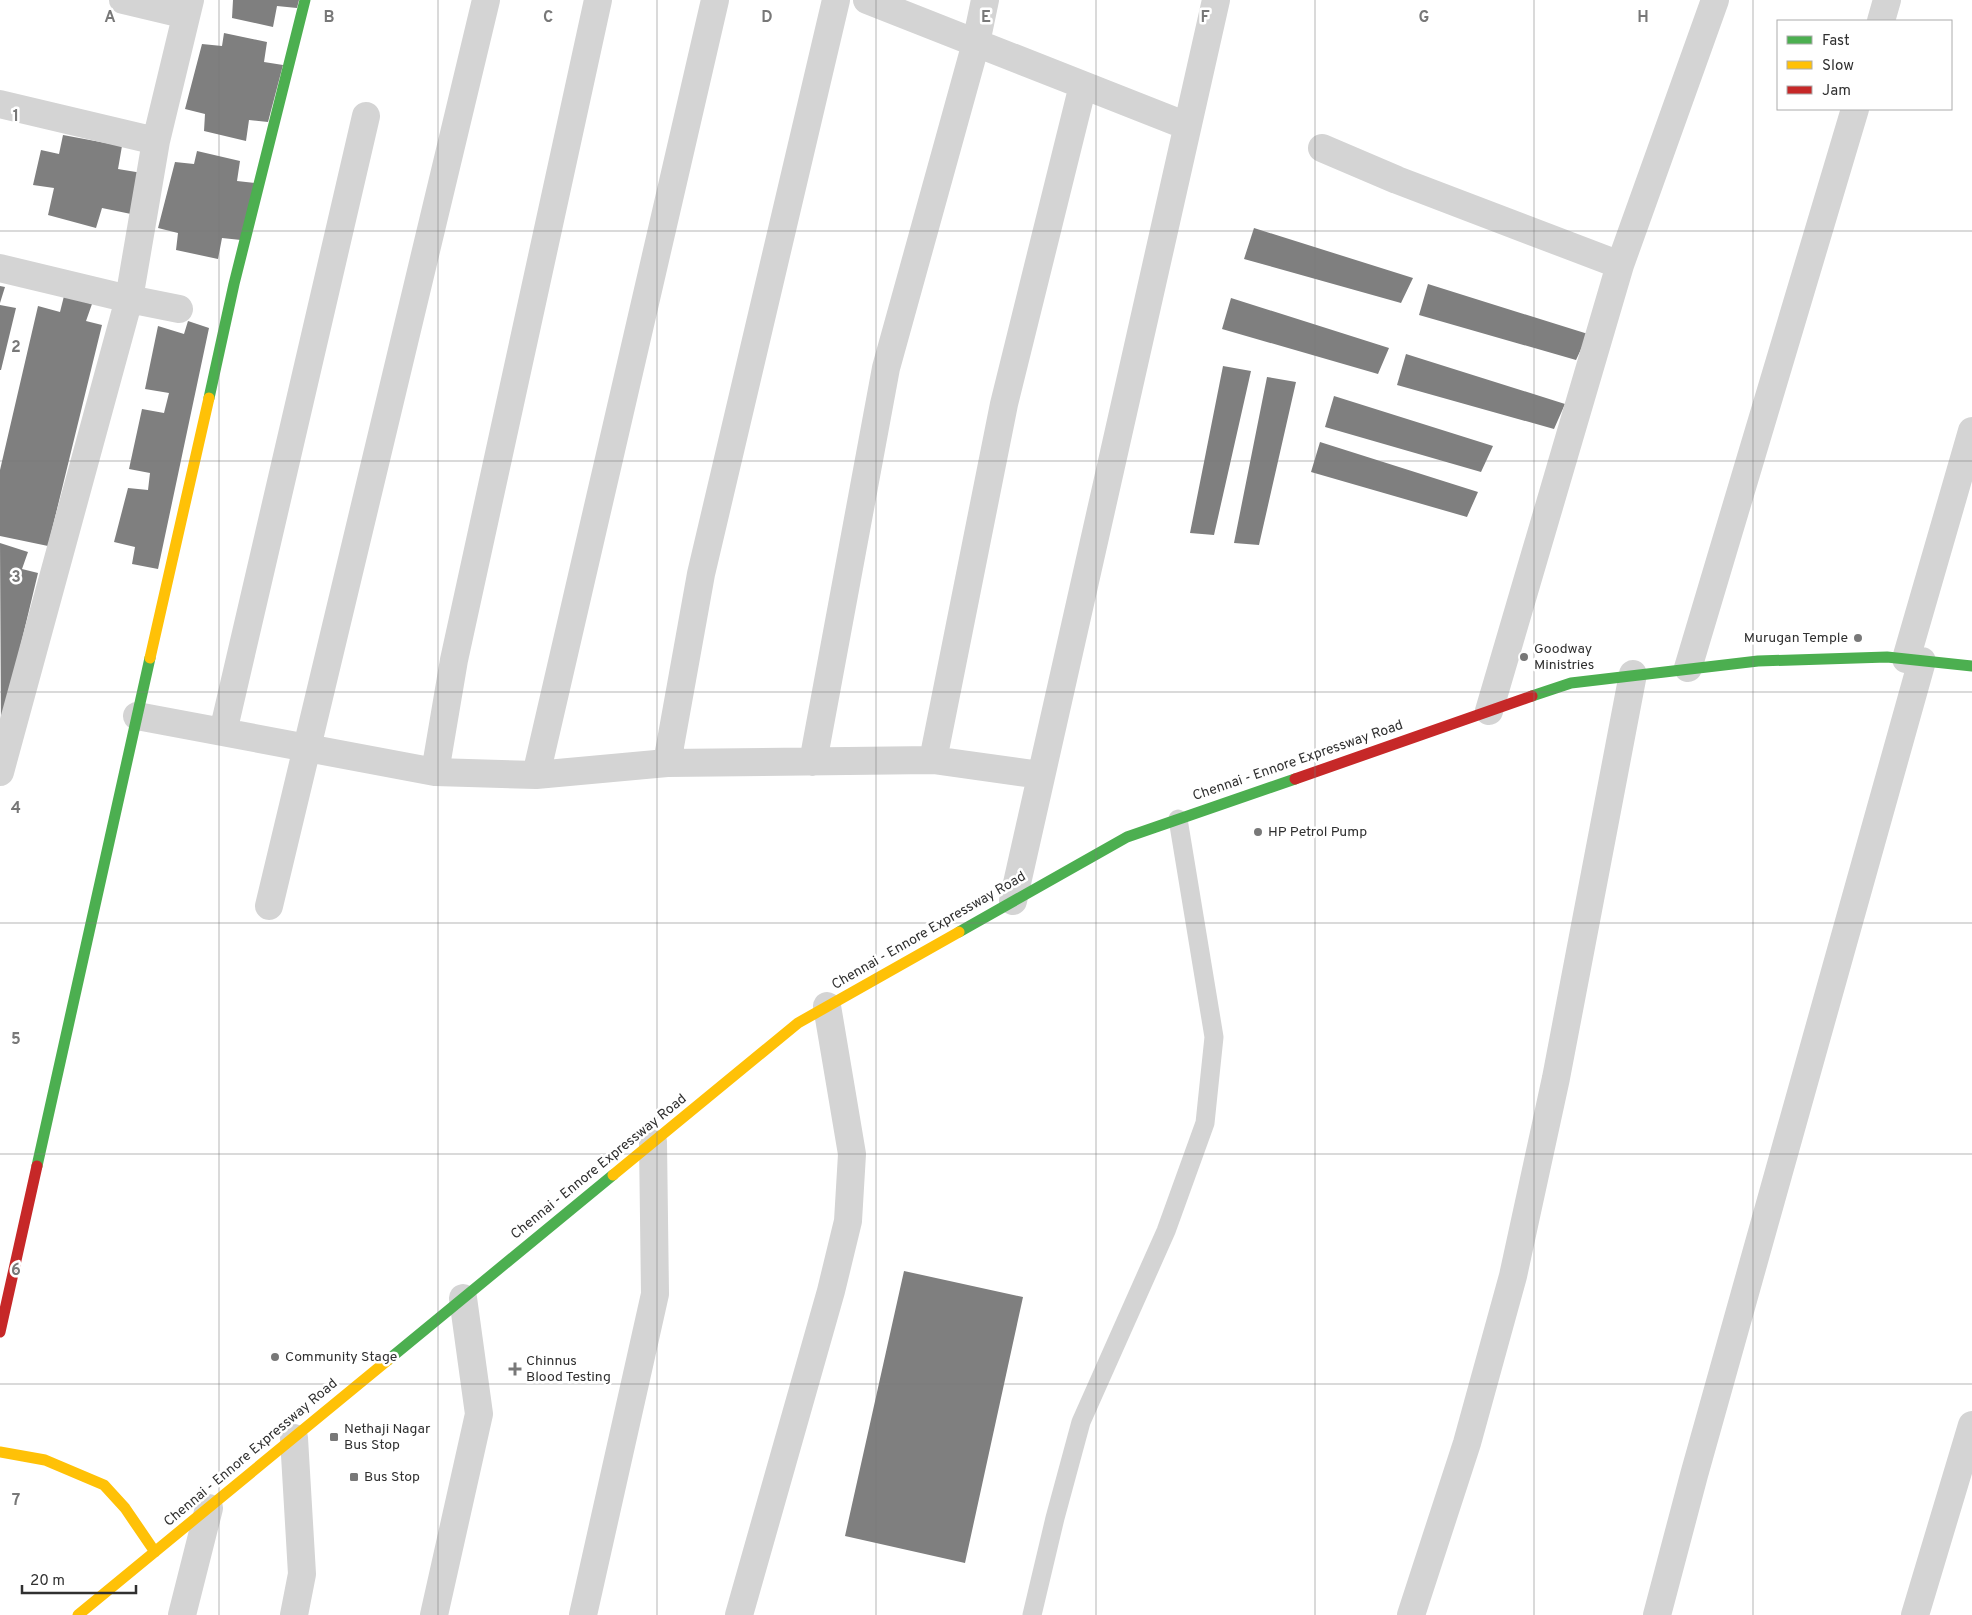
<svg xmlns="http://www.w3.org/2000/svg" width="1972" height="1615" viewBox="0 0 1972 1615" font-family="Overpass,sans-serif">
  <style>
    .building { fill: #7f7f7f }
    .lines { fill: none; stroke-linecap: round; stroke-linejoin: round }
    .lane { stroke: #d4d4d4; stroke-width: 19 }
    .street { stroke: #d4d4d4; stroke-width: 28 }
    .fast { stroke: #4caf50; stroke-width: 11 }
    .slow { stroke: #ffc107; stroke-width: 11 }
    .jam { stroke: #c62828; stroke-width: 11 }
    .grid { fill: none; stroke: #787878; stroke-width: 1; stroke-opacity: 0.55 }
    .poi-dot { fill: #787878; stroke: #fff; stroke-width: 2 }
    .labels { text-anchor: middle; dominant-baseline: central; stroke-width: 5; stroke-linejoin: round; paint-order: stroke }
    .poi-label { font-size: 14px; fill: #303030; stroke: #fff; text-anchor: start }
    .street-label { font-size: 14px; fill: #303030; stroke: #fff }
    .grid-label { font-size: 16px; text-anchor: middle; font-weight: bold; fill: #787878; stroke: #fff; stroke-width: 5; stroke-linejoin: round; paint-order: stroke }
  </style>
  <rect width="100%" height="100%" fill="#fff"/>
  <!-- building -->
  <path class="building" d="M233 0H299L297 8 277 6 273 27 232 18Z
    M224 33 267 42 264 62 283 65 268 122 249 120 246 141 204 131 205 114 185 109 202 44 222 46Z
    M63 135 122 146 118 169 142 173 131 214 102 208 96 228 48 215 54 188 33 185 41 150 59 154Z
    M197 151 240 161 237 181 255 183 241 240 222 238 218 259 176 250 178 233 158 228 175 162 194 164Z
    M1254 228 1413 278 1401 303 1244 259Z
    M1428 284 1588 334 1576 360 1419 315Z
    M0 286 5 287 0 303Z
    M64 296 92 304 86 321 102 325 48 546 0 536V470L38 306 60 312Z
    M1231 298 1389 348 1378 374 1222 329Z
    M0 305 16 308 1 370H0Z
    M188 321 209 328 158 569 132 564 135 547 114 542 128 488 148 490 150 473 129 469 142 409 164 413 169 393 145 389 158 326 184 334Z
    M1406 354 1565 404 1554 429 1397 385Z
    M1223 366 1251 371 1214 535 1190 533Z
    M1267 377 1296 382 1259 545 1234 543Z
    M1334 396 1493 446 1481 472 1325 427Z
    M1320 442 1478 492 1467 517 1311 472Z
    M0 543 28 552 22 569 38 573 1 727Z
    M904 1271 1023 1297 965 1563 845 1536Z"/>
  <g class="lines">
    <!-- lane -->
    <path class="lane" d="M1032 1615 1055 1518 1081 1422 1166 1231 1205 1123 1214 1037 1178 819"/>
    <!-- street -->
    <path class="street" d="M123 0 186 15
      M836 0 701 574 667 763 933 760 1041 775
      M867 0 1083 85 1004 404 933 760
      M1881 21 1887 0
      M1083 85 1187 126
      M0 104 156 141
      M1322 148 1397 180 1620 265
      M0 268 129 299 179 309
      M1906 659 1972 431
      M1688 668 1855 109
      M1489 711 1620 265 1715 0
      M137 716 435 772 536 775 667 763
      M223 732 366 116
      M813 762 886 368 976 43 985 0
      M0 772 129 299 156 141 190 0
      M435 772 454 660 598 0
      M536 775 715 0
      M1013 901 1216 0
      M269 906 486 0
      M294 1438 302 1574 294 1615
      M182 1615 209 1508
      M434 1615 479 1414 463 1298
      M583 1615 655 1294 653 1142
      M739 1615 831 1291 848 1221 852 1154 827 1006
      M1411 1615 1467 1443 1513 1276 1556 1078 1633 674
      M1657 1615 1694 1475 1922 661
      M1915 1615 1972 1425"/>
    <!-- fast -->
    <path class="fast" d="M209 398 234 284 305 0
      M1532 696 1571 683 1758 661 1887 657 1972 666
      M959 932 1127 837 1295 779
      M37 1166 150 658
      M388 1360 613 1175"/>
    <!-- slow -->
    <path class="slow" d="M150 658 209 398
      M613 1175 798 1023 959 932
      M0 1452 45 1460 104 1485 125 1508 155 1552
      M78 1615 388 1360"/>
    <!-- jam -->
    <path class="jam" d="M1295 779 1532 696
      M0 1332 37 1166"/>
  </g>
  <!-- grid -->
  <path class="grid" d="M219 0V1615M438 0V1615M657 0V1615M876 0V1615M1096 0V1615M1315 0V1615M1534 0V1615M1753 0V1615M0 231H1972M0 461H1972M0 692H1972M0 923H1972M0 1154H1972M0 1384H1972"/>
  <!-- markers -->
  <g class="poi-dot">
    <circle cx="1858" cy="638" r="5"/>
    <circle cx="1524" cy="657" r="5"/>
    <circle cx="1258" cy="832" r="5"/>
    <circle cx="275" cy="1357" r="5"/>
    <path d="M512.5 1361.5h5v5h5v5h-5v5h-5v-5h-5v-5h5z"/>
    <rect x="329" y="1432" width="10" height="10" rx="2.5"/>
    <rect x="349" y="1472" width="10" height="10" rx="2.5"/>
  </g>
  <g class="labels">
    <!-- poi labels -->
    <g class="poi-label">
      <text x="1848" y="638" text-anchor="end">Murugan Temple</text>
      <text x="1534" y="649">Goodway<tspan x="1534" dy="16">Ministries</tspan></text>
      <text x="1268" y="832">HP Petrol Pump</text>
      <text x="285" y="1357">Community Stage</text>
      <text x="526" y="1361">Chinnus<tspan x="526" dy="16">Blood Testing</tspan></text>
      <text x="344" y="1429">Nethaji Nagar<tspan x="344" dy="16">Bus Stop</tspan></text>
      <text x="364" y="1477">Bus Stop</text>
    </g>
    <!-- street labels -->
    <g class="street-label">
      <text transform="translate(1298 761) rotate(-19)">Chennai - Ennore Expressway Road</text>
      <text transform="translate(929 931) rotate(-30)">Chennai - Ennore Expressway Road</text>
      <text transform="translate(599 1167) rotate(-39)">Chennai - Ennore Expressway Road</text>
      <text transform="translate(251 1453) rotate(-40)">Chennai - Ennore Expressway Road</text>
    </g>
  </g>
  <g class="grid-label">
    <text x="110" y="22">A</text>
    <text x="329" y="22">B</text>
    <text x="548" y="22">C</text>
    <text x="767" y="22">D</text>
    <text x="986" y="22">E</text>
    <text x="1205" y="22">F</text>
    <text x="1424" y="22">G</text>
    <text x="1643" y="22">H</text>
    <text x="16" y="121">1</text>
    <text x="16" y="352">2</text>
    <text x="16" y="582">3</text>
    <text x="16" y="813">4</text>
    <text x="16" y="1044">5</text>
    <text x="16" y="1275">6</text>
    <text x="16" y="1505">7</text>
  </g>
  <!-- legend -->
  <rect x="1777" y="20" width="175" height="90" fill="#ffffff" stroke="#acacac"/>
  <rect x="1787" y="36" width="25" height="8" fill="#4caf50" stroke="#acacac"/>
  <text x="1822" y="45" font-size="15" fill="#303030">Fast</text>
  <rect x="1787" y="61" width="25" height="8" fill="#ffc107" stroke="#acacac"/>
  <text x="1822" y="70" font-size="15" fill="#303030">Slow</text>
  <rect x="1787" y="86" width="25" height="8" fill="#c62828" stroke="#acacac"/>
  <text x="1822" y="95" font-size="15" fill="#303030">Jam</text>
  <!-- scale -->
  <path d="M22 1585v8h114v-8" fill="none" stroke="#303030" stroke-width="2.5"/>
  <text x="30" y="1585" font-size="15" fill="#303030" stroke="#ffffff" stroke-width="4" paint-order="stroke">20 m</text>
</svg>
